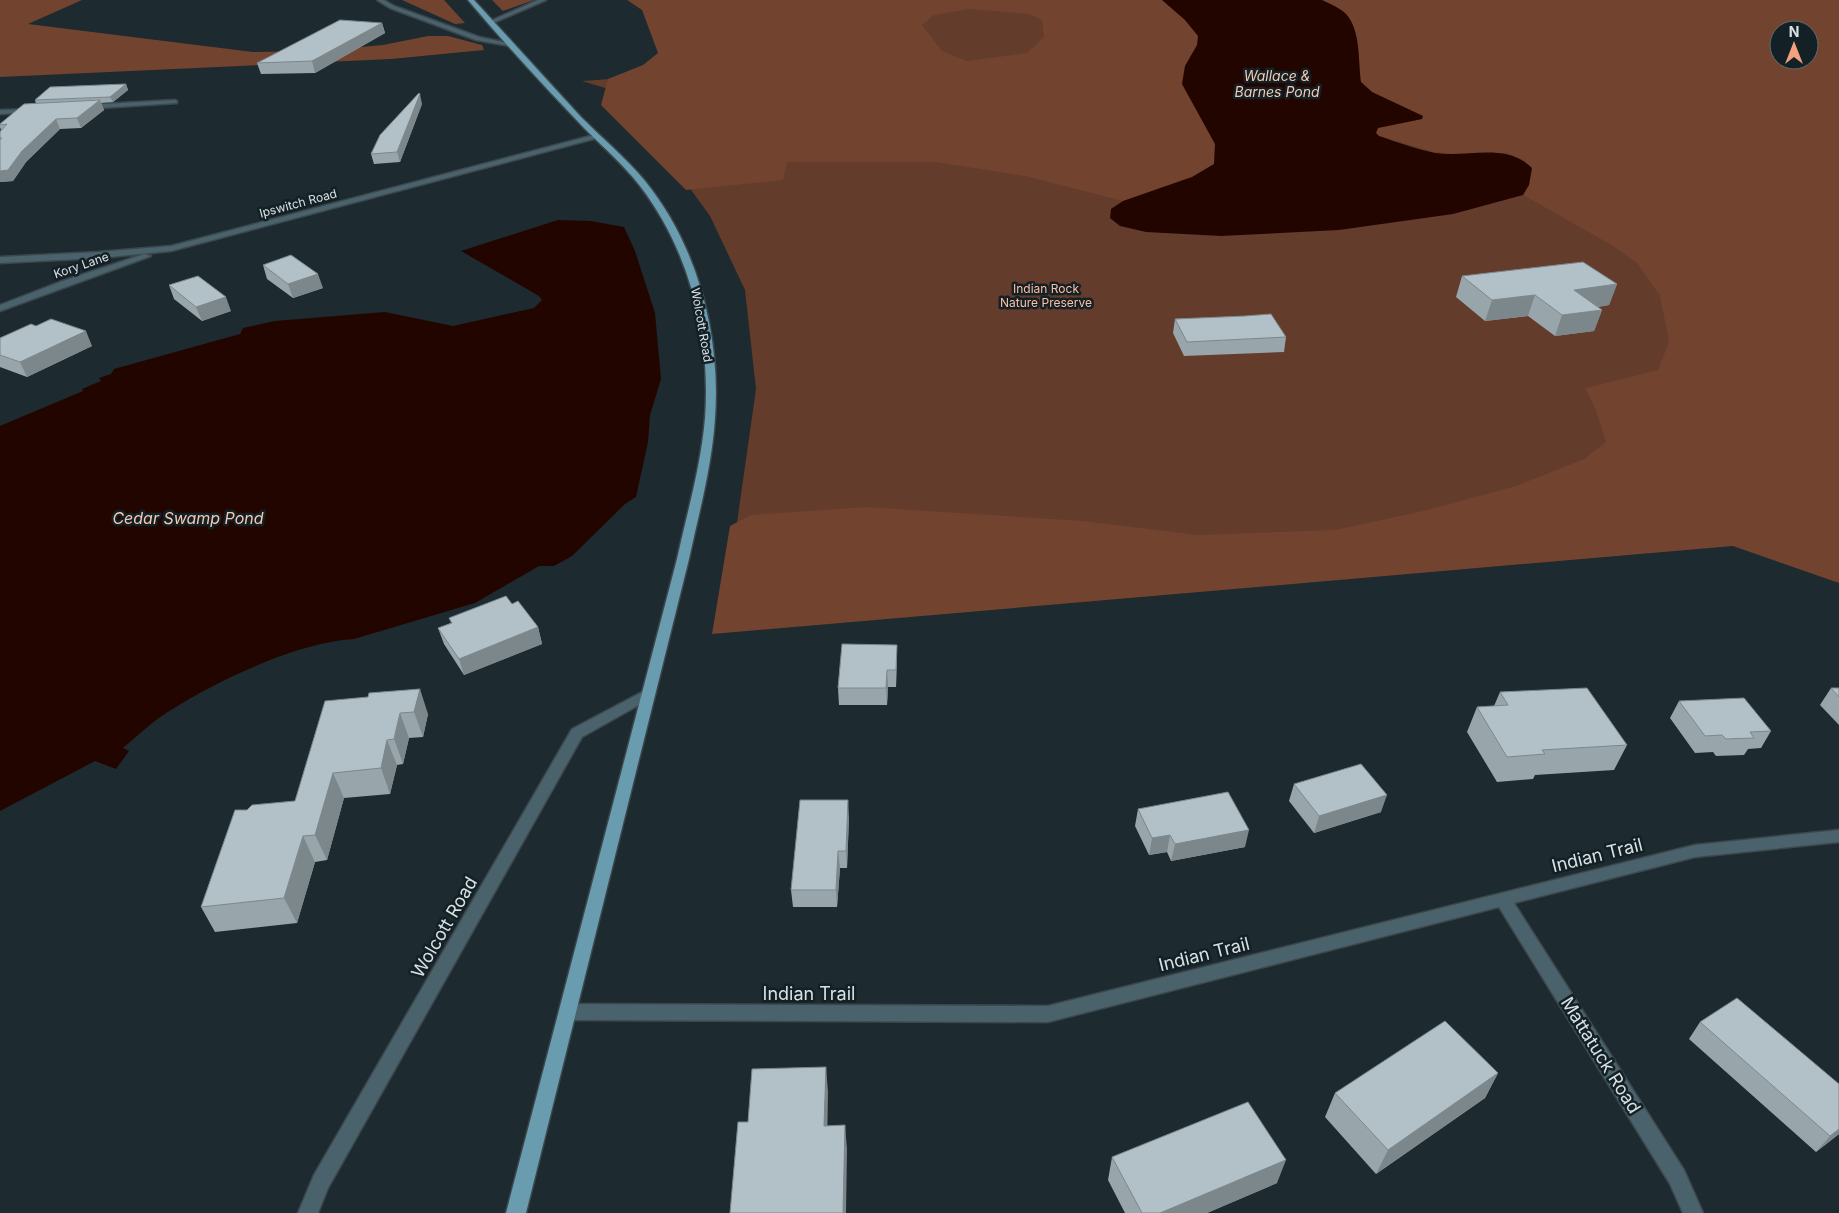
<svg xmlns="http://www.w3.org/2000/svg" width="1839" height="1213" viewBox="0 0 1839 1213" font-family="Inter,sans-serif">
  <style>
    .green { fill: #633c2b; fill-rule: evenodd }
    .forest { fill: #72432f; fill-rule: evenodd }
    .water { fill: #230500 }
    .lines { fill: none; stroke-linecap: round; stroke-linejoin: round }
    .street-casing { stroke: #3b474c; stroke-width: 3 }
    .primary-casing { stroke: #3b474c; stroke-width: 3 }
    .street { fill: #4a626b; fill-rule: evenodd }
    .primary { fill: #689cae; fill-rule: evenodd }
    .wall { fill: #98a6ab }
    .shaded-wall { fill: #7c878b }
    .building { fill: #b1c1c7; stroke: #7c878b }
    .labels { text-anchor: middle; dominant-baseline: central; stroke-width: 5; stroke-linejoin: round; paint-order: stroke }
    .far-street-label { font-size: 12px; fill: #d8e1e4; stroke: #132025 }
    .far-park-label { font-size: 12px; fill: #fdbea3; stroke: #132025 }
    .far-water-label { font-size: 14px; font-style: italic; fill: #f6c7b2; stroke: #132025 }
    .water-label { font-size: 16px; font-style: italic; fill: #f6c7b2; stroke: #132025 }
    .near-street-label { font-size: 18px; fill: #d8e1e4; stroke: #132025 }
  </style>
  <rect width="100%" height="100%" fill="#1d2a2f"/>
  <!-- green -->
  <path class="green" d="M661 0H1839V532L724 614 756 389 745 290 710 216 670 161 635 97 582 81 698 73ZM1779 30H1809V60H1779Z"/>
  <!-- forest -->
  <path class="forest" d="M0 0H82L28 24 253 52 317 51 383 45 428 36H448L482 45 484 50 391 59 0 77Z
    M402 0H444L465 23 455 24Z
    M492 0H534L503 11Z
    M627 0H1162L1185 20 1198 36V45L1185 66 1182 84 1215 144 1214 164 1192 177 1123 201 1025 176 936 162H787L783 180 686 190 601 105 608 79 643 65 658 53 642 10ZM969 9 1029 14 1042 20 1044 37 1027 53 967 61 942 51 922 25 934 15Z
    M1322 0H1839V583L1733 546 712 634 730 526 751 515 866 507 1083 521 1198 535 1335 530 1423 511 1516 486 1584 459 1606 442 1595 408 1585 388 1658 370 1669 342 1660 296 1637 263 1613 246 1523 195 1529 185 1525 161 1506 153 1452 154 1434 152 1379 136 1376 133 1378 128 1422 119 1423 116 1372 92 1361 82C1358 61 1360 30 1346 14 1340 8 1330 4 1322 0ZM1779 30H1809V60H1779Z"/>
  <!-- water -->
  <path class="water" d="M1162 0H1322C1330 4 1340 8 1346 14 1361 30 1358 61 1361 82L1372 92 1423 116 1422 119 1378 128 1376 133 1379 136C1397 142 1416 149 1435 153 1468 158 1506 142 1532 168L1529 185 1523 195 1453 214 1339 230 1221 236 1146 232 1120 226 1110 218 1111 209 1123 201 1192 177 1214 164 1215 144 1182 84 1185 66 1197 45 1198 36 1185 20Z
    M558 220 591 221 624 227 635 251 655 313 661 379 650 415 648 442 636 497 625 504 572 556 554 566H539L475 603 354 639C298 642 219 680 171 710 154 720 138 735 123 748L129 751 116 769 95 761 0 811V426L83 391 82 389 101 381 99 378 111 374 114 369 240 334 243 328 275 321 385 312 453 326 534 308 542 300 539 296 461 251Z"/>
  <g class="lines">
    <defs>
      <path id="street" d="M377 0H384L394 6 479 37 513 44 510 46 476 40 390 8Z
        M538 0H546L493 23 488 22Z
        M175 100 177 101V103L85 109 82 107 85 105Z
        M34 109V111L32 112 0 114V110Z
        M594 135 601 137 171 251 99 258 0 263V257L99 252 171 246Z
        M144 254 151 256 0 311V305L60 282Z
        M648 689 653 691 655 694 653 697 582 737 328 1188 318 1213H298L314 1175 572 729Z
        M1839 830V842L1695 857 1514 903 1684 1170 1703 1213H1683L1670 1184 1499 907 1048 1022 568 1020 562 1017 559 1012 562 1007 568 1004 1048 1006 1695 845Z"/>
      <path id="primary" d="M468 0H474C510 39 545 78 581 117 602 138 626 158 645 181 698 246 721 336 715 418 712 466 699 513 689 559L526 1213H506L677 559C687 513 701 466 705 418 711 337 690 251 640 186 624 165 604 148 585 129 546 88 505 44 468 0Z"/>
    </defs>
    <!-- street casing -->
    <use href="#street" class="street-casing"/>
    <!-- primary casing -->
    <use href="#primary" class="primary-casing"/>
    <!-- street -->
    <use href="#street" class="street"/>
    <!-- primary -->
    <use href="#primary" class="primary"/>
  </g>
  <!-- wall -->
  <path class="wall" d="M382 23 385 33 315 73 261 74 257 63Z
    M126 84 128 90 113 102 101 103 104 110 81 128 60 129 26 162 13 181 0 182V131L1 130 0 127V124L36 104 35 100Z
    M422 104 400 162 374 164 371 154Z
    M263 265 323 288 293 298 267 279Z
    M1462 276 1617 284 1609 305 1598 307 1602 310 1594 331 1555 336 1528 316 1485 321 1456 297Z
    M169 285 231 311 202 321 174 299Z
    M1245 316 1286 337 1284 352 1184 356 1173 333 1175 319Z
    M0 338 92 346 27 377 0 367Z
    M449 618 538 627 542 644 464 675 444 644 438 628 451 623Z
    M897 645 896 687H888L887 705H839L838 688Z
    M1831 688H1839V725L1820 705Z
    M1500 692 1627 745 1614 770 1535 775 1533 779 1497 782 1467 732 1477 707 1494 706Z
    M368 697 428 714 423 737 409 738 403 764 397 765 390 794 344 798 327 860 315 862 297 923 215 932 201 907 247 810 295 801Z
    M1679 701 1771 731 1761 748 1748 749 1744 755 1716 756 1713 752 1695 753 1670 718Z
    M1294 784 1381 812 1314 833 1289 801Z
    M1138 809 1245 847 1171 861 1167 852 1149 855 1135 826Z
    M849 817 847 868H840L837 907H793L791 890Z
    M1700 1022 1839 1084V1134L1816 1152 1689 1039Z
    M1498 1073 1485 1098 1376 1174 1325 1117 1335 1093Z
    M1112 1157 1277 1183 1207 1213H1125L1108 1180Z"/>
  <!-- shaded-wall -->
  <path class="shaded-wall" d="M382 23 385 33 315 73 312 61Z
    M126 84 128 90 113 102 110 97Z
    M420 94 422 104 400 162 397 152Z
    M100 100 104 110 81 128 77 118Z
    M56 119 60 129 26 162 13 181 0 182V171Z
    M318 274 323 288 293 298 288 284Z
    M1617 284 1609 305 1567 311 1574 290Z
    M1535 295 1528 316 1485 321 1492 300Z
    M226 297 231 311 202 321 196 307Z
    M1602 310 1594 331 1555 336 1562 315Z
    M86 331 92 346 27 377 20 362Z
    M538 627 542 644 464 675 459 659Z
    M897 645V661L896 687V670Z
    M887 670 888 687 887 705 886 688Z
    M420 689 428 714 423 737 414 712Z
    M400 713 409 738 403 764 394 739Z
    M387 740 397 765 390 794 381 768Z
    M333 773 344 798 327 860 315 835Z
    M1387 795 1381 812 1314 833 1319 816Z
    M848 800 849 817 847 868 846 851Z
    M1249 830 1245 847 1171 861 1175 844Z
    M1170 835 1167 852 1149 855 1152 838Z
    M303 836 315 862 297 923 284 898Z
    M838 851 840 868 837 907 836 890Z
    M826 1067 828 1092 827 1150 824 1126Z
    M1498 1073 1485 1098 1376 1174 1388 1150Z
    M845 1125 847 1149 846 1213H843Z
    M1839 1129V1134L1816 1152 1830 1136Z
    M1286 1160 1277 1183 1207 1213H1160Z"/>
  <!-- building -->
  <path class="building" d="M340 20 382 23 312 61 257 63Z
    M126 84 110 97 35 100 50 87Z
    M419 93 420 94 397 152 371 154 380 135Z
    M100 100 77 118 56 119 22 151 8 170 0 171V140L2 138H0V132L7 124 0 125V124L24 104Z
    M291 255 318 274 288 284 263 265Z
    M1583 262 1617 284 1574 290 1602 310 1562 315 1535 295 1492 300 1462 276Z
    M198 276 226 297 196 307 169 285Z
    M1271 314 1286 337 1187 342 1175 319 1245 316Z
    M51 319 86 331 20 362 0 355V338L31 324 36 326Z
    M506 596 512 604 518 601 538 627 459 659 438 628 452 623 449 618Z
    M842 644 897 645 896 670H887L886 688H838Z
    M1587 688 1627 745 1542 750 1545 754 1507 757 1477 707 1508 705 1500 692Z
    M1831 688H1839V697Z
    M420 689 414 712 400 713 394 739 387 740 381 768 333 773 315 835 303 836 284 898 201 907 235 810H247L252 805 295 801 325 701 368 697 369 693Z
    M1744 698 1771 731 1750 732 1754 738 1726 739 1722 735 1705 736 1679 701Z
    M1361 764 1387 795 1319 816 1294 784Z
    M1228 792 1249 830 1175 844 1170 835 1152 838 1138 809Z
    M800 800H848L846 851H838L836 890H791Z
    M1737 998 1839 1084V1129L1830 1136 1700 1022Z
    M1445 1021 1498 1073 1388 1150 1335 1093Z
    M826 1067 824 1126 845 1125 843 1213H730L738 1122H748L752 1069Z
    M1248 1102 1286 1160 1160 1213H1142L1112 1157Z"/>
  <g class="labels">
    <!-- far-street labels -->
    <g class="far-street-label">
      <text transform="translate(298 203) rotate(-15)">Ipswitch Road</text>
      <text transform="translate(81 265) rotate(-19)">Kory Lane</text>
      <text transform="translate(702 325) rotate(80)">Wolcott Road</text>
    </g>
    <!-- far-park labels -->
    <g class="far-park-label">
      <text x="1046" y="288">Indian Rock<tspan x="1046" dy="14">Nature Preserve</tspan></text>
    </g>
    <!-- far-water labels -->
    <g class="far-water-label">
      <text x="1277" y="75">Wallace &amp;<tspan x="1277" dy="16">Barnes Pond</tspan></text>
    </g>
    <!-- water labels -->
    <g class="water-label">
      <text x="188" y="518">Cedar Swamp Pond</text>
    </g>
    <!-- near-street labels -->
    <g class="near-street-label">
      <text transform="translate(1597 855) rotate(-14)">Indian Trail</text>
      <text transform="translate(444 927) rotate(-60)">Wolcott Road</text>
      <text transform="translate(1204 954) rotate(-14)">Indian Trail</text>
      <text x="809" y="993">Indian Trail</text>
      <text transform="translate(1601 1055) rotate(58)">Mattatuck Road</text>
    </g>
  </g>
  <!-- north arrow -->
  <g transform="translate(1794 45)"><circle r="24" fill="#132025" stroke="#626d71"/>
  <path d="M0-4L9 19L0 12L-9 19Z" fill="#f2a17e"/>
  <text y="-8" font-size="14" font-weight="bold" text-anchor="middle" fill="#d8e1e4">N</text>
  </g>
</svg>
